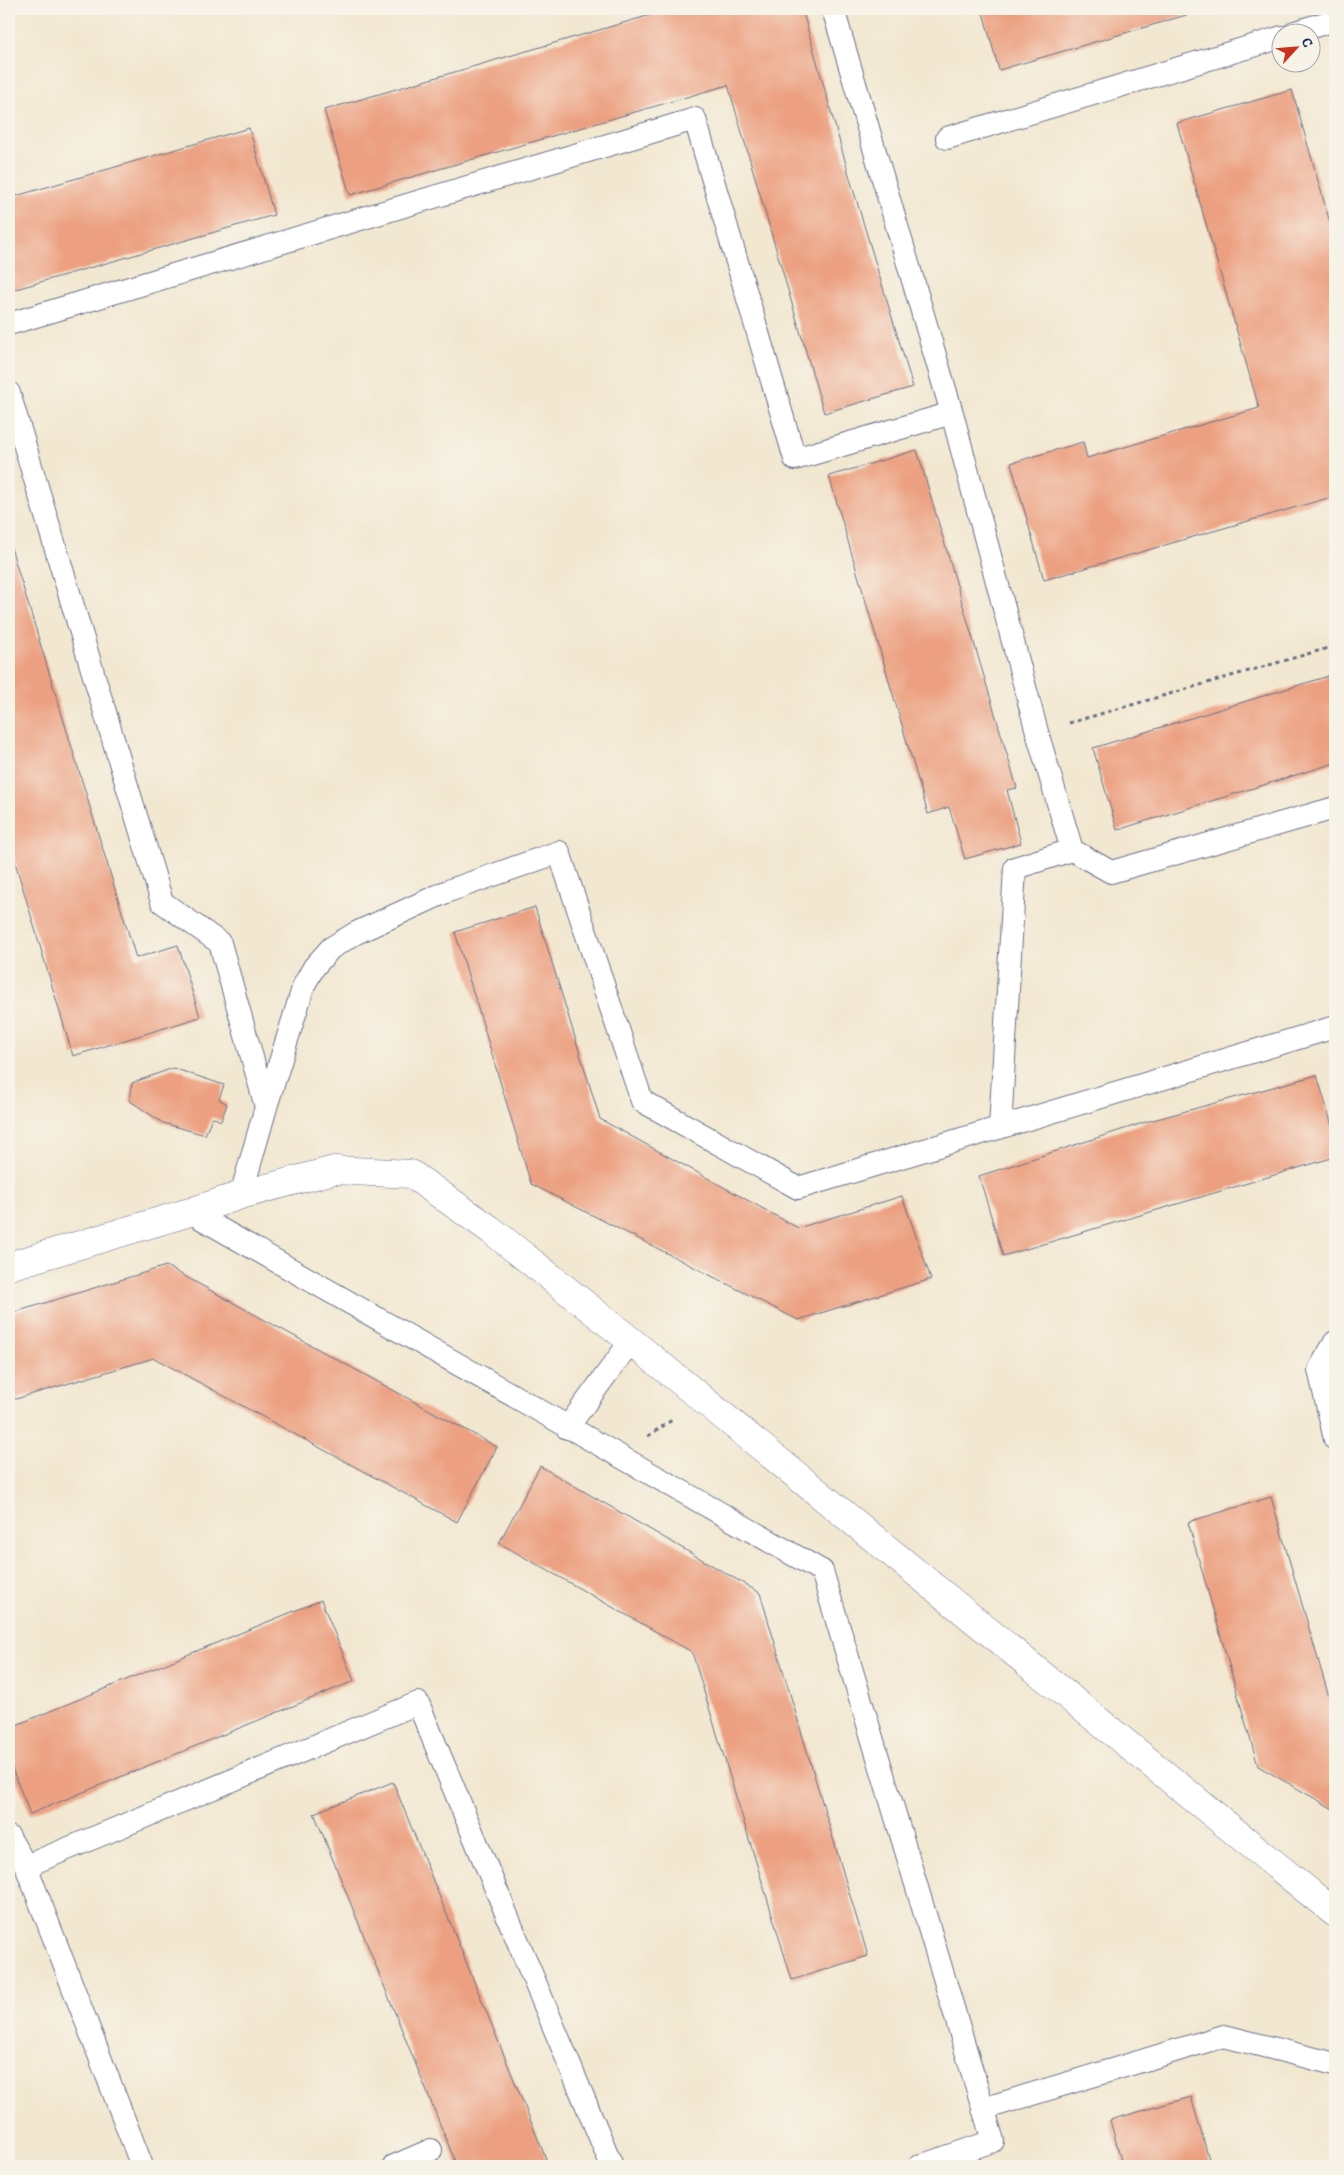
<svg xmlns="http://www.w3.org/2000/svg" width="1344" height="2175" viewBox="0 0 1344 2175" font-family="Alegreya,serif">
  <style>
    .building { fill: #eca081 }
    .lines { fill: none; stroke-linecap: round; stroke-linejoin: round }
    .service-casing { stroke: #666f86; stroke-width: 24 }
    .minor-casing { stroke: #666f86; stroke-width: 29 }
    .path { stroke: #666f86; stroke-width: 3; stroke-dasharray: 4 4; stroke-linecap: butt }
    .service { stroke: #fff; stroke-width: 22 }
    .minor { stroke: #fff; stroke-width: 28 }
  </style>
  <rect width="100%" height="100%" fill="#f7f3e8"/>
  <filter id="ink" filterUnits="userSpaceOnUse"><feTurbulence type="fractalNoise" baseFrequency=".02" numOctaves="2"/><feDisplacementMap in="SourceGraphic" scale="10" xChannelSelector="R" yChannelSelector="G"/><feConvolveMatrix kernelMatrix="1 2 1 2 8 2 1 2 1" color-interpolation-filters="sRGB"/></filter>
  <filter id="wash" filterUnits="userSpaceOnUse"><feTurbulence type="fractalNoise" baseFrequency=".0096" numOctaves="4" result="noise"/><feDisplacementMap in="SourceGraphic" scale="20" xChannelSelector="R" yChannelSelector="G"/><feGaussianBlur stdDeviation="1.12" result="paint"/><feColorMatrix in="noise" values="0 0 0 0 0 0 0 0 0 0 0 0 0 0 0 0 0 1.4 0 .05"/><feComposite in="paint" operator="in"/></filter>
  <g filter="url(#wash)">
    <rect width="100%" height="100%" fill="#f2e7d0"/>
    <g id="blocks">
      <!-- building -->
      <path class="building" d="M671 9H802L851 182 913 387 824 413 728 85 350 195 324 110Z
        M982 9H1207L999 70Z
        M1292 90 1335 240V496L1044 580 1011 463 1083 442 1087 458 1259 408 1177 123Z
        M249 128 274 215 9 291V198Z
        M917 450 1017 788 1007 790 1021 843 965 859 949 807 928 814 829 476Z
        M9 541 136 958 178 945 200 1017 73 1056 9 842Z
        M1335 674V763L1117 830 1093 748Z
        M535 907 600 1119 798 1228 902 1196 931 1279 798 1320 531 1184 455 932Z
        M173 1068 224 1085 219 1099 227 1104 221 1121 212 1117 205 1135 163 1123 130 1101 132 1083Z
        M1317 1075 1335 1136V1157L1003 1256 979 1176 1146 1122Z
        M166 1266 497 1447 457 1522 154 1358 9 1401V1314Z
        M540 1466 760 1593 868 1956 792 1980 692 1652 499 1543Z
        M1271 1497 1335 1718V1810L1258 1766 1188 1522Z
        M321 1600 354 1681 30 1814 9 1761V1728Z
        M393 1782 549 2166H457L314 1813Z
        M1191 2097 1211 2166H1116L1122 2164 1110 2120Z"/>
    </g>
  </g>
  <g filter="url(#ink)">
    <use href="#blocks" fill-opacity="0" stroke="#666f86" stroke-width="1"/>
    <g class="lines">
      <defs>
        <path id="service" d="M1295 32 1335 20
          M947 138 1282 37
          M9 324 695 119 795 459 952 413 833 9
          M9 393 162 902 220 943 266 1107 241 1195
          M952 413 1037 732 1072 850 1111 872 1335 808
          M266 1107 304 985 314 967 331 948 356 933 448 891 559 852 642 1101 798 1188 1335 1027
          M1000 1128 1015 868 1072 850
          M190 1212 822 1571 993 2141 920 2166
          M1335 1342 1319 1370 1335 1439
          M567 1428 631 1341
          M9 1837 26 1866 418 1703 612 2166
          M26 1866 142 2166
          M983 2109 1224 2036 1335 2064
          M394 2166 431 2150"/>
        <path id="minor" d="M9 1266 190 1212 241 1195 334 1170 411 1174 491 1230 631 1341 1335 1913"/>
      </defs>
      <!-- service casing -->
      <use href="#service" class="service-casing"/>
      <!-- minor casing -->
      <use href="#minor" class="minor-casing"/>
      <!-- path -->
      <path class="path" d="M1069 723 1335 646
        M648 1436 672 1420"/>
      <!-- service -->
      <use href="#service" class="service"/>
      <!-- minor -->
      <use href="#minor" class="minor"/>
    </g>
  </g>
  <!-- margin -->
  <rect width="1344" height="2175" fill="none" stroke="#f7f3e8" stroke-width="30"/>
  <!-- north arrow -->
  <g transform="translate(1296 48) rotate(64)"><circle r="24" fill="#f7f3e8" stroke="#9fa5b1"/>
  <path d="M0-4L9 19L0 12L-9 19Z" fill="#c8321e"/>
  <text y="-8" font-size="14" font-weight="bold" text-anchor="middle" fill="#1b2f5e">С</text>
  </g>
</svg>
